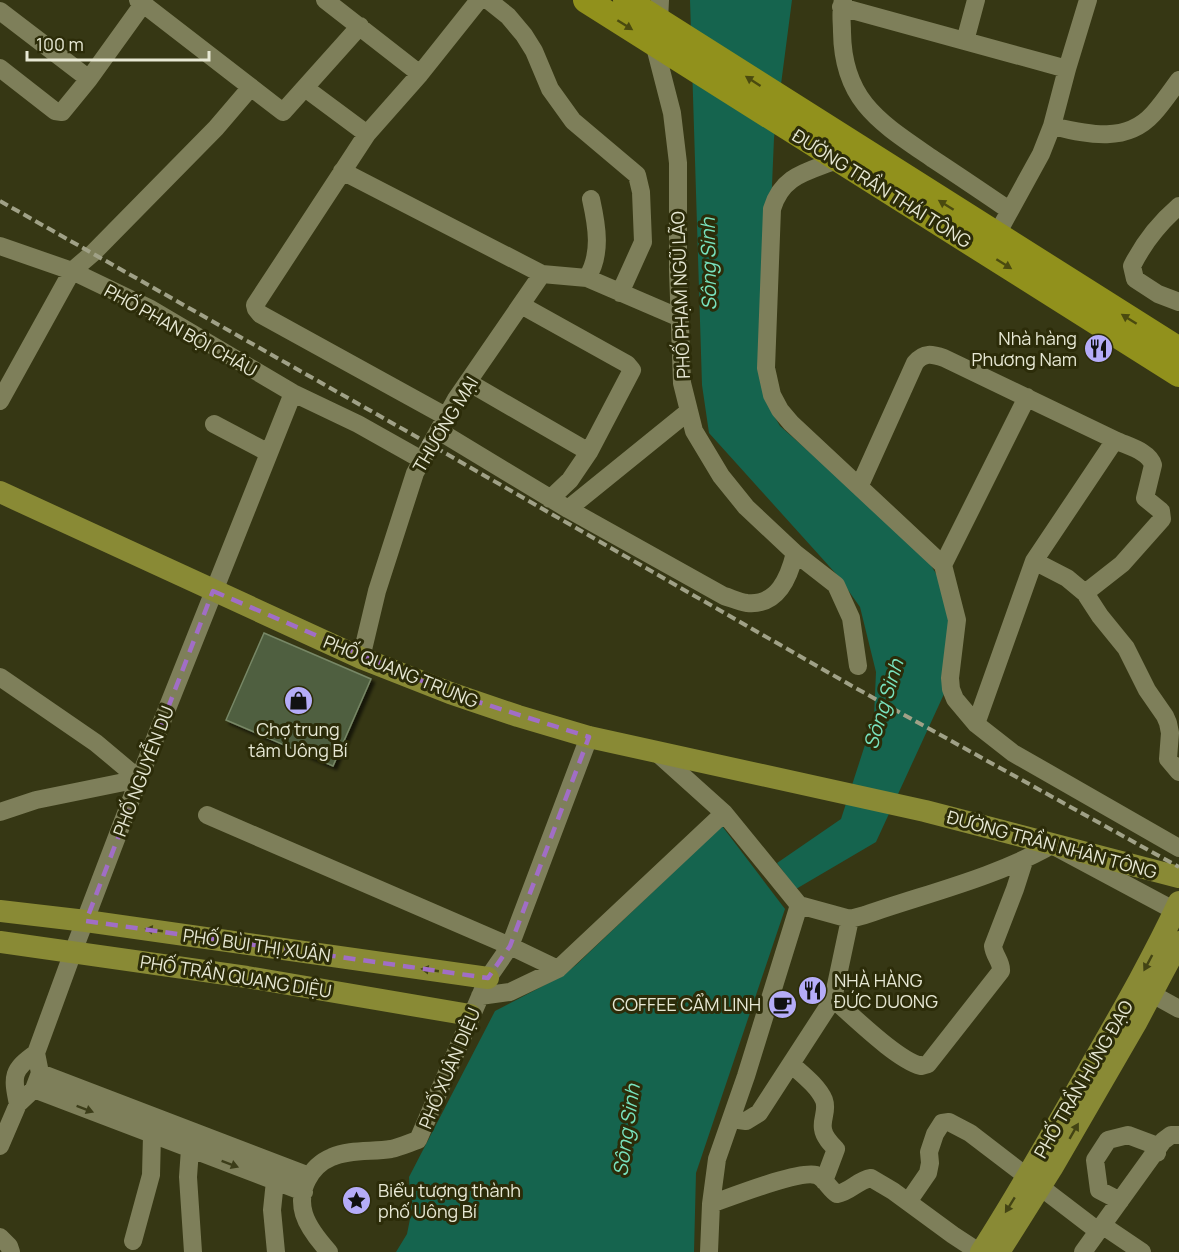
<svg xmlns="http://www.w3.org/2000/svg" width="1179" height="1252" viewBox="0 0 1179 1252" font-family="Manrope,sans-serif">
  <style>
    .water { fill: #15644e }
    .building { fill: #4f5f3f; stroke: #778766; stroke-width: 1.5; filter: url(#shadow) }
    .lines { fill: none; stroke-linecap: round; stroke-linejoin: round }
    .minor { stroke: #7e7f5a; stroke-width: 18 }
    .major { stroke: #898a35; stroke-width: 22 }
    .highway { stroke: #91911c; stroke-width: 26 }
    .rail { stroke: #a0a187; stroke-width: 4; stroke-dasharray: 9 4.5; stroke-linecap: butt }
    .oneway { fill: #4a4a0f }
    .oneway2 { fill: #434414 }
    .oneway3 { fill: #3c3d19 }
    .marked { fill: none; stroke: #a16ec6; stroke-width: 4.5; stroke-dasharray: 12 8; stroke-linejoin: round }
    .labels { text-anchor: middle; dominant-baseline: central; stroke-width: 6; stroke-linejoin: round; paint-order: stroke }
    .street-label { font-size: 18px; fill: #e7e8d4; stroke: #2c2c09 }
    .poi-label { font-size: 18px; fill: #e7e8d4; stroke: #2c2c09; text-anchor: end }
    .water-label { font-size: 20px; font-style: italic; fill: #78e2be; stroke: #2c2c09 }
  </style>
  <defs>
    <filter id="shadow"><feDropShadow dx="3.5" dy="3.5" stdDeviation="1.5" flood-color="#0009"/></filter>
  </defs>
  <rect width="100%" height="100%" fill="#363714"/>
  <!-- water -->
  <path class="water" d="M690 0H792L774 138 764 375 766 402 780 426 922 551 940 580 950 624 944 694 876 842 796 889 777 863 841 819 874 717 876 672 860 607 838 576 709 433 702 385Z
    M722 826 785 909 696 1173 694 1252H396L407 1234 411 1214 409 1177 495 1011 562 976 576 965Z"/>
  <!-- building -->
  <path class="building" d="M264 633 371 679 333 766 226 720Z"/>
  <g class="lines">
    <!-- minor -->
    <path class="minor" d="M138 0 283 112 360 26
      M325 0 420 74 479 0
      M488 0 508 16 524 35 534 51 550 89 573 121 637 175 641 192 643 242 620 293
      M843 0C840 10 842 21 842 32 843 102 881 123 933 159 959 176 984 193 1009 210
      M841 7 1067 69
      M0 11 89 79
      M659 21 660 0
      M965 41 976 0
      M654 43 672 113 678 163V270L682 383 694 431 721 476 746 507 795 553 836 585 851 618 858 666
      M0 68 55 111 62 112 89 79 143 4
      M420 74 367 134 255 305 256 309 260 314 447 417
      M305 88 367 134
      M1052 126C1087 134 1126 144 1153 114 1163 103 1171 91 1179 80
      M837 160C807 172 782 175 772 209L766 368 772 395 780 410 791 423 943 565 957 620 950 678 951 689 955 699 976 724 1013 753 1179 848
      M342 171 542 274 587 278 680 318
      M1179 206C1158 224 1144 242 1132 266L1135 279 1158 294 1179 302
      M996 236 1041 154 1052 126 1067 69 1088 0
      M0 246 72 271 149 308 293 393 358 424 422 460
      M587 278C602 254 597 226 591 199
      M521 305 627 364 632 370 589 452 570 480 550 499
      M468 382 589 452
      M0 401 72 271 93 253 216 128 251 87
      M214 424 269 453
      M439 431 568 509 724 596C731 598 739 602 747 603 778 606 789 577 795 553
      M860 485 915 363C924 352 932 354 944 358L1115 440 1034 561 976 724
      M568 509 689 411
      M1034 561 1067 578 1085 593 1100 616 1126 648 1147 690 1165 716 1168 723 1170 733 1168 759 1179 772
      M943 565 1027 397
      M1085 593 1122 564 1162 519 1161 511 1145 498 1153 465C1149 451 1127 446 1115 440
      M361 658 377 591 415 473 456 399 542 274
      M0 677 96 743 139 779
      M655 751 724 813 799 905
      M0 812 36 800 139 779
      M207 815 510 946 589 737
      M799 905 850 919 865 915C928 893 994 878 1052 845L1179 913
      M1152 994 1179 1009
      M480 996 510 992 558 969 724 813
      M833 999C853 1016 897 1060 921 1066L928 1064 1001 971C1002 962 994 956 993 946L1015 889 1024 861
      M791 1064C802 1074 818 1086 824 1100 828 1111 821 1119 823 1129 824 1137 831 1144 836 1149L824 1181
      M40 1073 309 1176
      M34 1089 304 1192
      M18 1104C12 1076 12 1070 36 1053
      M731 1119 746 1121 759 1113 833 999 850 919
      M0 1146 18 1104 34 1089 40 1073 36 1053 73 952 139 779 293 393
      M190 1149 188 1177 193 1252
      M275 1181 272 1210 276 1252
      M1120 1201 1099 1190 1095 1160 1108 1140 1128 1135 1152 1144 1157 1153
      M908 1202 928 1173 930 1163 929 1152 935 1134 942 1123 949 1122 970 1133 1098 1231
      M711 1204C731 1197 799 1170 816 1175 825 1178 829 1189 837 1194 850 1192 858 1180 871 1178L893 1191 953 1235 979 1252
      M1102 1225 1142 1252
      M0 1237 9 1246 11 1252
      M133 1241 151 1175 152 1135
      M329 1252C320 1242 308 1227 304 1214 297 1191 310 1166 332 1157 349 1149 373 1152 391 1149 400 1147 409 1143 418 1140L488 978 510 946 558 969
      M709 1252 711 1204 717 1159 746 1076 799 905
      M1083 1252 1163 1141 1171 1135H1179"/>
    <!-- major -->
    <path class="major" d="M0 492 361 658 450 693 518 716 589 737 925 811 1179 877
      M0 911 86 921 488 978
      M0 942 247 977 470 1015
      M981 1252C1019 1193 1053 1132 1088 1071 1120 1015 1152 960 1179 902
      M999 1252 1052 1168 1136 1023 1179 942"/>
    <!-- highway -->
    <path class="highway" d="M586 0 1179 374
      M626 0 1179 350"/>
    <!-- rail -->
    <path class="rail" d="M0 201 431 445 852 686 1179 867"/>
  </g>
  <!-- one-way arrows -->
  <defs><path id="oneway-solid" d="M-6-.8H1V-3.2L6.5 0L1 3.2V.8H-6Z" transform="scale(1.5)"/></defs>
  <g class="oneway">
    <use href="#oneway-solid" transform="translate(625 25) rotate(32)"/>
    <use href="#oneway-solid" transform="translate(753 81) rotate(-147)"/>
    <use href="#oneway-solid" transform="translate(946 205) rotate(-148)"/>
    <use href="#oneway-solid" transform="translate(1004 264) rotate(32)"/>
    <use href="#oneway-solid" transform="translate(1129 319) rotate(-148)"/>
  </g>
  <g class="oneway2">
    <use href="#oneway-solid" transform="translate(154 930) rotate(-172)"/>
    <use href="#oneway-solid" transform="translate(1148 963) rotate(118)"/>
    <use href="#oneway-solid" transform="translate(430 970) rotate(-172)"/>
    <use href="#oneway-solid" transform="translate(1074 1131) rotate(-60)"/>
    <use href="#oneway-solid" transform="translate(1010 1205) rotate(122)"/>
  </g>
  <g class="oneway3">
    <use href="#oneway-solid" transform="translate(85 1109) rotate(21)"/>
    <use href="#oneway-solid" transform="translate(230 1164) rotate(21)"/>
  </g>
  <!-- marked area -->
  <path class="marked" d="M213 591 450 693 589 737 510 946 488 978 86 921Z"/>
  <!-- icons -->
  <defs>
    <symbol id="restaurant-disc" viewBox="-11 -11 22 22"><circle r="9.5" fill="#b5acf8" stroke="#2c2c09"/><path d="M-5-6h1v4h1v-4h1v4h1v-4h1v5L-1.5 .5V6h-2V.5L-5-1ZM5-6V6H3V1.5H1.5Q1.5-4 5-6Z" fill="#111"/></symbol>
    <symbol id="shop-disc" viewBox="-11 -11 22 22"><circle r="9.5" fill="#b5acf8" stroke="#2c2c09"/><path d="M-5-2.5h2.3a2.7 3.5 0 0 1 5.4 0H5L5.5 6h-11ZM-1.5-2.5h3a1.5 2.3 0 0 0-3 0Z" fill="#111"/></symbol>
    <symbol id="cafe-disc" viewBox="-11 -11 22 22"><circle r="9.5" fill="#b5acf8" stroke="#2c2c09"/><path d="M-5.5-4.5H6V0H3Q3 3.5 0 3.5H-2.5Q-5.5 3.5-5.5 0ZM3-3.2v2h1.7v-2ZM-6 4.5H4V6H-6Z" fill="#111"/></symbol>
    <symbol id="sight-disc" viewBox="-11 -11 22 22"><circle r="9.5" fill="#b5acf8" stroke="#2c2c09"/><path d="M0-6L1.8-2.2L6-1.7L2.9 1.2L3.7 5.4L0 3.3L-3.7 5.4L-2.9 1.2L-6-1.7L-1.8-2.2Z" fill="#111"/></symbol>
  </defs>
  <g fill-rule="evenodd">
    <use href="#restaurant-disc" x="1082" y="332" width="33" height="33"/>
    <use href="#shop-disc" x="282" y="684" width="33" height="33"/>
    <use href="#restaurant-disc" x="796" y="974" width="33" height="33"/>
    <use href="#cafe-disc" x="766" y="988" width="33" height="33"/>
    <use href="#sight-disc" x="340" y="1184" width="33" height="33"/>
  </g>
  <g class="labels">
    <!-- street labels -->
    <g class="street-label">
      <text transform="translate(882 188) rotate(32)">ĐƯỜNG TRẦN THÁI TÔNG</text>
      <text transform="translate(680 295) rotate(-92)">PHỐ PHẠM NGŨ LÃO</text>
      <text transform="translate(181 330) rotate(29)">PHỐ PHAN BỘI CHÂU</text>
      <text transform="translate(445 424) rotate(-59)">THƯƠNG MẠI</text>
      <text transform="translate(401 671) rotate(22)">PHỐ QUANG TRUNG</text>
      <text transform="translate(143 771) rotate(-69)">PHỐ NGUYỄN DU</text>
      <text transform="translate(1052 844) rotate(15)">ĐƯỜNG TRẦN NHÂN TÔNG</text>
      <text transform="translate(257 945) rotate(8)">PHỐ BÙI THỊ XUÂN</text>
      <text transform="translate(236 976) rotate(9)">PHỐ TRẦN QUANG DIỆU</text>
      <text transform="translate(449 1068) rotate(-67)">PHỐ XUÂN DIỆU</text>
      <text transform="translate(1083 1079) rotate(-60)">PHỐ TRẦN HƯNG ĐẠO</text>
    </g>
    <!-- poi labels -->
    <g class="poi-label">
      <text x="1077" y="338">Nhà hàng<tspan x="1077" dy="21">Phương Nam</tspan></text>
      <text x="298" y="729" text-anchor="middle">Chợ trung<tspan x="298" dy="21">tâm Uông Bí</tspan></text>
      <text x="834" y="980" text-anchor="start">NHÀ HÀNG<tspan x="834" dy="21">ĐỨC DUONG</tspan></text>
      <text x="761" y="1004">COFFEE CẨM LINH</text>
      <text x="378" y="1190" text-anchor="start">Biểu tượng thành<tspan x="378" dy="21">phố Uông Bí</tspan></text>
    </g>
    <!-- water labels -->
    <g class="water-label">
      <text transform="translate(708 264) rotate(-91)">Sông Sinh</text>
      <text transform="translate(883 704) rotate(-73)">Sông Sinh</text>
      <text transform="translate(626 1130) rotate(-82)">Sông Sinh</text>
    </g>
  </g>
  <!-- scale -->
  <path d="M27 51v9h182v-9" fill="none" stroke="#e7e8d4" stroke-width="3"/>
  <text x="36" y="51" font-size="18" fill="#e7e8d4" stroke="#2c2c09" stroke-width="4.5" paint-order="stroke">100 m</text>
</svg>
